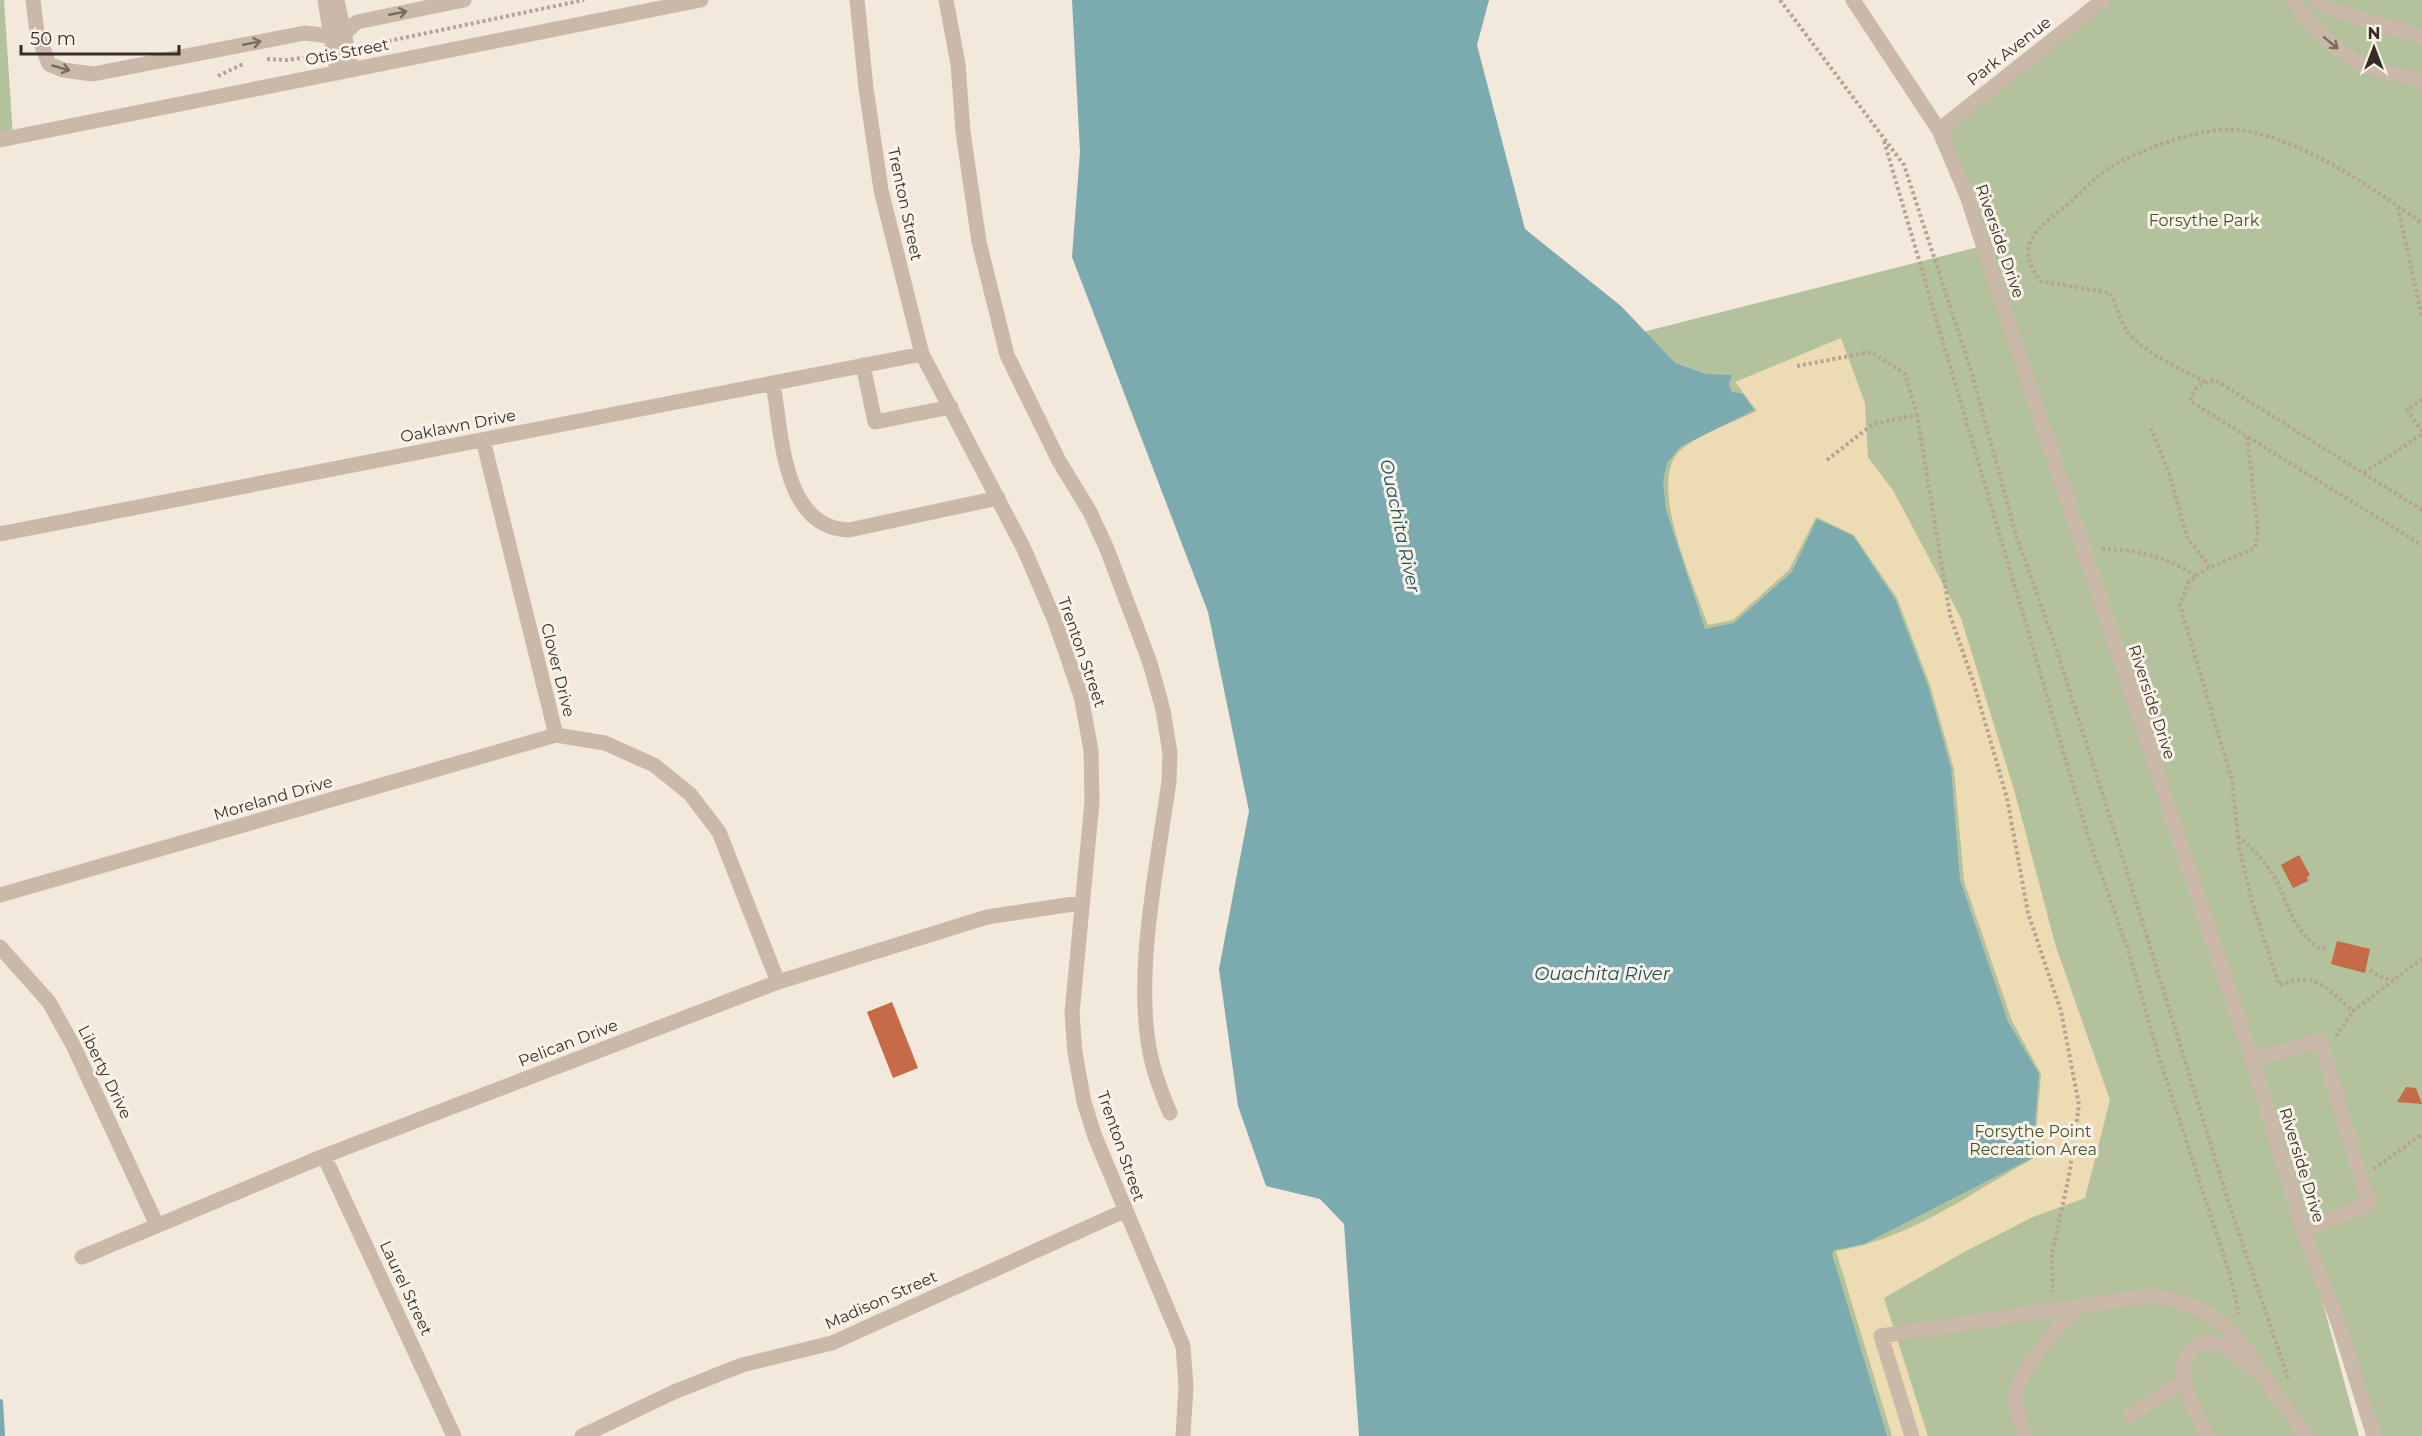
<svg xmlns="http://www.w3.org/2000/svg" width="2422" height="1436" viewBox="0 0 2422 1436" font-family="Montserrat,sans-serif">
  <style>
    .green { fill: #b3c19c }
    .sand { fill: #eddbb3 }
    .water { fill: #7baaaf }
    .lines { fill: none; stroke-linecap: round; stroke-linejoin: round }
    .stream { stroke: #7baaaf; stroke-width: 6 }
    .building { fill: #c56b47 }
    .path { stroke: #b6a392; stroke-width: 4; stroke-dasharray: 3 3; stroke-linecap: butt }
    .minor { stroke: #cab9a8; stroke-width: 15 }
    .oneway { stroke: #796c62 }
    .labels { text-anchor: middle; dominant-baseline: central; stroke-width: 6; stroke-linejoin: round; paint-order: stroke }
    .street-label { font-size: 16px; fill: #372d28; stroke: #f9f2e8 }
    .park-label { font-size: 16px; fill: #44552c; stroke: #f9f2e8 }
    .water-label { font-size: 18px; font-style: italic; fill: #1e5258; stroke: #f9f2e8 }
  </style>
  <rect width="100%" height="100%" fill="#f2e8dc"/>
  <!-- green -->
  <path class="green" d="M0 0H4L13 137 0 140Z
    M2103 0H2422V1436H2372L2303 1230 2359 1436H1881L1572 350 1978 247 1939 130Z"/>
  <!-- sand -->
  <path class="sand" d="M1841 338 1865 403 1868 457 1894 492 1961 618 2015 793 2056 947 2110 1100 2085 1198 2033 1217 1964 1252 1884 1298 1928 1436H1892L1836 1251C1908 1240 1971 1193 2034 1158L2041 1074 2012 1021 1964 881 1954 769 1930 685 1897 598 1854 535 1816 517 1789 570 1733 620 1708 625C1695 587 1643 477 1683 448 1702 433 1734 422 1757 411L1735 382Z"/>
  <!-- water -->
  <path class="water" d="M1072 0H1489L1477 45 1525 229 1621 306 1675 363 1706 374 1732 375 1729 385 1732 392 1743 394 1754 410 1680 447 1667 463 1663 481 1666 510 1705 629 1734 623 1792 572 1817 519 1853 536 1895 599 1928 686 1951 768 1960 880 2008 1022 2039 1074 2032 1158 1864 1244 1834 1250 1832 1254 1887 1436H1359L1344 1224 1320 1199 1266 1186 1238 1106 1219 969 1249 811 1208 612 1072 257 1080 152Z"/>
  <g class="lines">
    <!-- stream -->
    <path class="stream" d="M0 1402 2 1436"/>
  </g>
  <!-- building -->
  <path class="building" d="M2299 855 2310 875 2307 877 2308 881 2293 888 2281 865Z
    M2337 941 2370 949 2365 973 2331 964Z
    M892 1002 918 1068 893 1078 867 1012Z
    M2406 1087 2416 1088 2422 1104 2397 1102Z"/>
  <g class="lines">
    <!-- path -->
    <path class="path" d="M1780 0 1904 165 1972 374 2016 535 2055 645 2119 846 2229 1204 2289 1381
      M365 46 584 0
      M267 59 287 60 316 56
      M218 76 243 64
      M1884 141 2089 839 2130 956 2159 1057 2230 1275 2239 1314
      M2398 207 2422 318
      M1797 366 1871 352 1905 374 1917 415
      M2205 382C2184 371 2140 350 2127 331 2121 323 2116 304 2110 293L2040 281C2032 269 2025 258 2030 243 2036 226 2056 215 2068 204 2081 193 2092 180 2106 170 2134 151 2206 125 2240 130 2303 139 2371 187 2422 223
      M2422 399 2407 410 2422 431
      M2151 428 2169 473 2187 537 2210 567
      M2247 437 2258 530 2255 548 2206 569 2189 581 2180 605 2232 780 2239 846 2252 902 2279 985C2319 971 2325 988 2353 1011
      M1827 460 1873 424 1917 415 1950 615 1974 684 2007 798 2028 913 2061 1011 2079 1105 2069 1176 2052 1253 2053 1292
      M2364 473 2422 434
      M2422 510 2215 380C2201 382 2194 387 2190 401L2422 545
      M2102 549C2134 549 2169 557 2196 576
      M2238 836C2253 849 2265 861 2275 878 2290 907 2292 927 2318 948L2328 947
      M2370 970 2383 978 2394 980
      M2336 1036 2353 1011 2422 959
      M2374 1169 2422 1134"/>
    <!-- minor -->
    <path class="minor" d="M33 0 37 33 49 64 63 70 93 74 305 33 330 36
      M325 0 337 73
      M337 0 352 70
      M857 0 866 88 881 190 922 354 1024 549 1055 621 1081 696 1091 750 1092 802 1072 1013 1075 1053 1084 1102 1095 1137 1183 1346 1186 1386 1183 1436
      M946 0 958 64 963 132 979 242 1007 355 1059 461 1090 512 1107 549 1150 663 1163 710 1170 753 1169 781C1158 863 1134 972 1150 1053 1154 1073 1162 1094 1170 1113
      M1853 0 1939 130 1967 196 2252 1059 2303 1230 2338 1322 2374 1436
      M2292 0C2312 27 2339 57 2372 68 2389 74 2406 75 2422 82
      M2316 0 2333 10 2422 37
      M345 33 357 22 464 0
      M1939 130 2103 0
      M0 140 701 0
      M863 365 875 422 951 407
      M773 383C782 434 782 528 849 530L998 498
      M483 440 556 735 605 743 654 765 690 794 719 832 778 982
      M0 534 922 354
      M0 895 556 735
      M0 947 49 1002 73 1045 157 1225
      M2252 1059 2320 1041 2369 1204 2303 1230
      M324 1156 454 1436
      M82 1257 324 1156 778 982 987 917 1080 903
      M2130 1415 2184 1381
      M582 1436 674 1392 742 1365 832 1343 1124 1211
      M1912 1436 1881 1336 2146 1296C2218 1304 2230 1327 2268 1383 2280 1402 2294 1418 2307 1436
      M2025 1436C2023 1426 2015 1410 2015 1400 2017 1369 2057 1329 2077 1307
      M2207 1436C2200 1419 2187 1398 2184 1380 2180 1354 2196 1336 2222 1346 2233 1350 2242 1360 2251 1369"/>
  </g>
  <!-- one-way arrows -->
  <defs><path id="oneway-shaft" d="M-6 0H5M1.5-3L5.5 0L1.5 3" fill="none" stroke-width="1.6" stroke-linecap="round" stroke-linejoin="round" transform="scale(1.5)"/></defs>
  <g class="oneway">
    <use href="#oneway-shaft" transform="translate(398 13) rotate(-11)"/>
    <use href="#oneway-shaft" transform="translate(252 43) rotate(-11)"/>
    <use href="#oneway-shaft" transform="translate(2331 43) rotate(39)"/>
    <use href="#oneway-shaft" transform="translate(61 68) rotate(16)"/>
  </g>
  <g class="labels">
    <!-- street labels -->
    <g class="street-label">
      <text transform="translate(2009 51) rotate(-38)">Park Avenue</text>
      <text transform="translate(347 52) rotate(-11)">Otis Street</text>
      <text transform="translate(905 204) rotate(78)">Trenton Street</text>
      <text transform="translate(2000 241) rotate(71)">Riverside Drive</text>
      <text transform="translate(458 426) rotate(-11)">Oaklawn Drive</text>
      <text transform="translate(1082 652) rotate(71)">Trenton Street</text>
      <text transform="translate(558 670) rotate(76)">Clover Drive</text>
      <text transform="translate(2152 702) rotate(72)">Riverside Drive</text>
      <text transform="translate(273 798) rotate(-16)">Moreland Drive</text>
      <text transform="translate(568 1043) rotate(-21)">Pelican Drive</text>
      <text transform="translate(105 1072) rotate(64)">Liberty Drive</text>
      <text transform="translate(1121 1146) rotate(71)">Trenton Street</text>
      <text transform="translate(2302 1165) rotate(73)">Riverside Drive</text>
      <text transform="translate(406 1288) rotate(65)">Laurel Street</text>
      <text transform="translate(881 1300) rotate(-24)">Madison Street</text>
    </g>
    <!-- park labels -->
    <g class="park-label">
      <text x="2204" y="220">Forsythe Park</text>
      <text x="2033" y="1131">Forsythe Point<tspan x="2033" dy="18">Recreation Area</tspan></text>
    </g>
    <!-- water labels -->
    <g class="water-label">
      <text transform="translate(1400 526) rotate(78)">Ouachita River</text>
      <text x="1602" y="974">Ouachita River</text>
    </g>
  </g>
  <!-- north arrow -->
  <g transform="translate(2374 48)" stroke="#f9f2e8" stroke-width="4.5" paint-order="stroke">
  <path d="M0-4.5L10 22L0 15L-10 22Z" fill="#372d28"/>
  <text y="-9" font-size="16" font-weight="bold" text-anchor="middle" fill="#372d28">N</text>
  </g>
  <!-- scale -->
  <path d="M21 45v9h158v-9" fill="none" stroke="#372d28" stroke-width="3"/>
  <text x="30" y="45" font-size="18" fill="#372d28" stroke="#f9f2e8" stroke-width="4.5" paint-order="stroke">50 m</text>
</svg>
